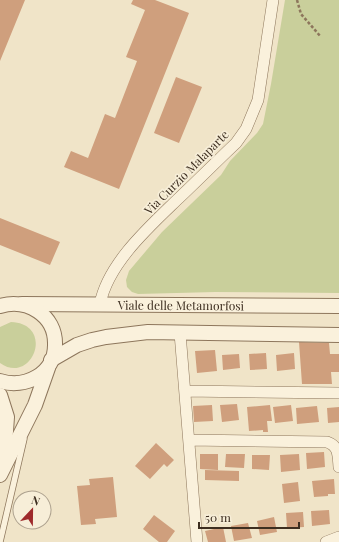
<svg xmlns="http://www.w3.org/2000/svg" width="339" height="542" viewBox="0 0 339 542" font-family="'Playfair Display',serif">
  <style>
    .green { fill: #c9cf9b }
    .building { fill: #cf9f7d }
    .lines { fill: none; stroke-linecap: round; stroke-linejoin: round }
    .service-casing { stroke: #8d765c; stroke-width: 7 }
    .minor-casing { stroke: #8d765c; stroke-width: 12 }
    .tertiary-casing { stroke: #8d765c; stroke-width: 16 }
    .path { stroke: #8d765c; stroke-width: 2.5; stroke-dasharray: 3 2; stroke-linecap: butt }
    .service { stroke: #faf1dc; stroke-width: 5.5 }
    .minor { stroke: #faf1dc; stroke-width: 11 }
    .tertiary { stroke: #faf1dc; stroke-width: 14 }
    .labels { text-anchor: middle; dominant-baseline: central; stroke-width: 3.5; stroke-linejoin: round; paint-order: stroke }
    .street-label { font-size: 12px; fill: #3d2e20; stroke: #f7eed8 }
  </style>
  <rect width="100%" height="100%" fill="#f0e4c8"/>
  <!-- green -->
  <path class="green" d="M285 0H339V293L215 292 138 294 132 292 127 287 126 280 129 271 162 232 221 175 230 161 257 133 263 124 271 84Z
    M11 322C56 324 32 386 0 363V327Z"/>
  <!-- building -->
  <path class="building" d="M0 0H25L0 61Z
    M133 0H155L189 13 119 189 64 167 71 151 88 158 105 114 115 118 137 61 126 57 145 10 131 4Z
    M176 77 202 87 179 143 154 133Z
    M0 218 60 242 50 265 0 245Z
    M299 342 329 343 330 354H339V372H331L332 384H302Z
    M215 350 217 371 197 373 195 351Z
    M266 353 267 369 250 370 249 354Z
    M294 353 295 369 277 371 276 355Z
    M239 354 240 368 223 370 222 355Z
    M237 404 239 420 222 422 220 405Z
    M212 405 213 421 194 422 193 406Z
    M270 405 272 421H267L268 432H263V430L249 431 247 407Z
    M291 405 293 421 275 423 273 407Z
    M317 406 319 422 297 424 296 408Z
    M339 407V422L328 423 327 408Z
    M156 443 174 460 167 467 164 464 150 479 135 466Z
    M324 452 325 467 307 469 306 453Z
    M200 454H218V470L200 469Z
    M226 454H245L244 468 225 467Z
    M299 454 300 470 281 472 280 455Z
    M252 455H270L269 470 252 469Z
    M205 470 239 471V481L205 480Z
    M113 477 117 517 95 519 96 524 81 525 77 486 90 485 89 479Z
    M334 479 335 494H328V496L314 497 312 481Z
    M298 482 300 501 284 503 282 484Z
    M329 510 330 524 312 526 311 511Z
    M303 512 304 527 287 528 286 513Z
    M154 515 175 531 167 542H159L143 529Z
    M274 517 277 532 260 535 257 521Z
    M248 523 252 538 234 541 231 526Z
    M223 527 226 542H208L205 531Z"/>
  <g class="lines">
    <defs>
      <path id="service" d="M0 542 24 439"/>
      <path id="minor" d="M100 304C108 263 150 226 179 198 198 180 217 161 236 143L246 129 258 100 273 0
        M180 333 197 542
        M185 391 339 393
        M189 440 327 442C339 446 338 455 339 467
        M326 542 339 537"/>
      <g id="tertiary">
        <path id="s1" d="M22 304 339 306"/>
        <path d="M0 306C27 298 56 315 55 345 55 374 25 389 0 381"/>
        <path d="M51 360 77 345 92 340 106 337 148 332 339 335"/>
        <path d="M0 395 7 417 4 459"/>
        <path d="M0 475 35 405 48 368"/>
      </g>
    </defs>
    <!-- service casing -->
    <use href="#service" class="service-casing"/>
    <!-- minor casing -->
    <use href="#minor" class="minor-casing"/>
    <!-- tertiary casing -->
    <use href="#tertiary" class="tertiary-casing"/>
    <!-- path -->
    <path class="path" d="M297 0 301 14 321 37"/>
    <!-- service -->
    <use href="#service" class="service"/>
    <!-- minor -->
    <use href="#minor" class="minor"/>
    <!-- tertiary -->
    <use href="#tertiary" class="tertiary"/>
  </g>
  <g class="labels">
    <!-- street labels -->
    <g class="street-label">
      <text transform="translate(186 172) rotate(-45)">Via Curzio Malaparte</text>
      <text stroke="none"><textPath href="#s1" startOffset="159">Viale delle Metamorfosi</textPath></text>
    </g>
  </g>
  <!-- north arrow -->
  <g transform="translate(32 510) rotate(22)"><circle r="19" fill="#f7eed8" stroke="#ada18e"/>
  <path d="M0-3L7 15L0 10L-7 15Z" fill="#9e2a2b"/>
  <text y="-6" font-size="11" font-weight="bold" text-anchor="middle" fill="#3d2e20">N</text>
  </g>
  <!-- scale -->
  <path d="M199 522v6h100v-6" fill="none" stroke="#3d2e20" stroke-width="2"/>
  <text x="205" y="522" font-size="12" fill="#3d2e20" stroke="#f7eed8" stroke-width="3" paint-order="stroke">50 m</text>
</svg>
